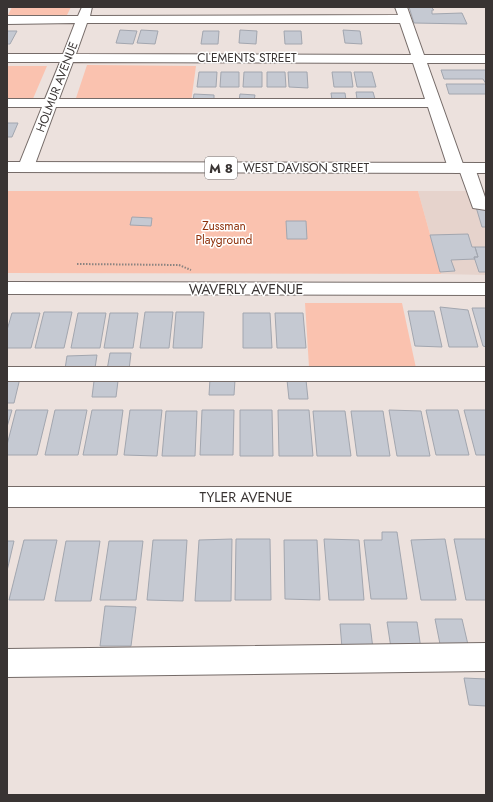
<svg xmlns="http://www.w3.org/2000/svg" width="493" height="802" viewBox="0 0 493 802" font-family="Jost,sans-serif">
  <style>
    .built { fill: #e6d3cc }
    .green { fill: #fac2af }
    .building { fill: #c5c9d2; stroke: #a2a6af }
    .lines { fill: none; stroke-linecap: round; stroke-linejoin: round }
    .minor-casing { stroke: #756b68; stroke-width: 2 }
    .highway-casing { stroke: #756b68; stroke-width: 2 }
    .path { stroke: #8b8380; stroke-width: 2; stroke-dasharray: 1.5 1.5; stroke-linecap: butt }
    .minor { fill: #fff; fill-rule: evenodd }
    .highway { fill: #fff; fill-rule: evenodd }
    .labels { text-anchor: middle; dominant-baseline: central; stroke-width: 3; stroke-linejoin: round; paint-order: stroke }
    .far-street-label { font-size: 12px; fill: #393433; stroke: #fff }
    .far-park-label { font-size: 12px; fill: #8e310b; stroke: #fff }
    .shield { fill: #fff; stroke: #747170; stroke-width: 1 }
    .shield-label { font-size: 13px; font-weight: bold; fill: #393433 }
    .street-label { font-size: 14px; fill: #393433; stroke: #fff }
  </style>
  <rect width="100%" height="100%" fill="#ece1dd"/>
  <!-- built -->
  <path class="built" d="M418 191H486V275L441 274Z"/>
  <!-- green -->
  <path class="green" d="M12 7H71L66 17H7Z
    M87 65 196 66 191 102 75 101Z
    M7 66H47L32 101H7Z
    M7 191H418L441 274 7 273Z
    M305 303H402L416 368 309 367Z"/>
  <!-- building -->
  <path class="building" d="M409 7H431L434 10H432V14L462 13 467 24 414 23Z
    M120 30 137 31 133 44 116 43Z
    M141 30 158 31 155 44 137 43Z
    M240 30 257 31 256 44 239 43Z
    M343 30 360 31 362 44 345 43Z
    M7 31H17L10 44H7Z
    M203 31H219L218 44H201Z
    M284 31H301L302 44H285Z
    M441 70H486V94H449L446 84H486L483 79H444Z
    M199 72H217L216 87H197Z
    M221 72H239V87H220Z
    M244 72H262V87H243Z
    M267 72H285L286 87H267Z
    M288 72H307L308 88 289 87Z
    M332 72H351L353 87H334Z
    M354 72H372L376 87H357Z
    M356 92H373L375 99H357Z
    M331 93H345L346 100H332Z
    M194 94 214 95V101H193Z
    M240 94 255 95 254 101H239Z
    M7 123H18L12 137H7Z
    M476 207H486V227H482Z
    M132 217 152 218 151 226 130 225Z
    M286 221H306L307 239H287Z
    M468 234 472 247H475L478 257H474L475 259 451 260 455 271 440 272 430 235Z
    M475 247H486V272H479L474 257H478Z
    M440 307 468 310 478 347H449Z
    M472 308H486V347L483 346Z
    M408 311H434L442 347 415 346Z
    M44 312H72L64 348H35Z
    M145 312H173L169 348H140Z
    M176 312H204L202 348H173Z
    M12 313H40L31 348H7V330Z
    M78 313H106L100 348H71Z
    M110 313H138L133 348H104Z
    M243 313H270L272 348H243Z
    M275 313H303L306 348H277Z
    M110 353H131L129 370H107Z
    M97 355 95 368 65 369 67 356Z
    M7 378H20L14 403H7Z
    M210 379 235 380 234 395H209Z
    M287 380H306L308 399H289Z
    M94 381H118L116 397H92Z
    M7 410H12L7 427Z
    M16 410H48L37 455H7V445Z
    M55 410H87L78 455H45Z
    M92 410H123L117 455H83Z
    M130 410H162L157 456 124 455Z
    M202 410H234L233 455H200Z
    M240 410H272L273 456H240Z
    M278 410H309L313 456H279Z
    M389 410 421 411 430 456H397Z
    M426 410H458L469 455H436Z
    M464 410H486V455H476Z
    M166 411H197L195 456H162Z
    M313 411H345L351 456H317Z
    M351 411H383L390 456H357Z
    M382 532H397L407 599H371L364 540H382Z
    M232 539 231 601H195L199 540Z
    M236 539H270L271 600H235Z
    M324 539 359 540 364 600H329Z
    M445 539 456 600H421L411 540Z
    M454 539H486V600H466Z
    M24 540H57L44 600H9Z
    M153 540H187L183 601 147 600Z
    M284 540H317L320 600 285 599Z
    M7 541H14L7 571Z
    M66 541H100L91 601H55Z
    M109 541H143L136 600H100Z
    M105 606 136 607 131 646H100Z
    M435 619H462L469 649H441Z
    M387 622H417L421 649 391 648Z
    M340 624H370L373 649 342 648Z
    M464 678 486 679V706L469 705Z"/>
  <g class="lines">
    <defs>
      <path id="minor" d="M82 7H92L90 16 398 15 395 7H407L424 55H486V63H427L463 164 467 163 473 165 475 168 486 200V210L473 208 460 172 456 173 450 171 448 168 428 107H56L34 167 32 170 26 172 20 170 18 167 42 107H7V99H45L60 62H7V54H63L75 23 7 24V16H78ZM87 23H400L411 55 76 54ZM73 62 413 63 425 99H59Z
        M7 282 486 283V295L7 294Z
        M7 367H486V381H7Z
        M7 487H486V507H7Z
        M486 643V671L7 677V649Z"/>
      <path id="highway" d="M7 162 486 163V173L7 172Z"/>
    </defs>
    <!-- minor casing -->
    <use href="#minor" class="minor-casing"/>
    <!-- highway casing -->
    <use href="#highway" class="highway-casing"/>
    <!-- path -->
    <path class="path" d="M77 264 179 265 191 270"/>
    <!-- minor -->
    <use href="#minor" class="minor"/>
    <!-- highway -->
    <use href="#highway" class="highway"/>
  </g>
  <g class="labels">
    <!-- far-street labels -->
    <g class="far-street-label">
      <text x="247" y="58">CLEMENTS STREET</text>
      <text transform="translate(57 87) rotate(-69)">HOLMUR AVENUE</text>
      <text x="306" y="168">WEST DAVISON STREET</text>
    </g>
    <!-- far-park labels -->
    <g class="far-park-label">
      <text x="224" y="226">Zussman<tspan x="224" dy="14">Playground</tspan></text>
    </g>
    <!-- shield labels -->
    <rect class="shield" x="205" y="157" width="32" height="22" rx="3"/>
    <g class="shield-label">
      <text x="221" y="168">M 8</text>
    </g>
    <!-- street labels -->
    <g class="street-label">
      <text x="246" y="289">WAVERLY AVENUE</text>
      <text x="246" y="497">TYLER AVENUE</text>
    </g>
  </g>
  <!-- border -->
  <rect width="493" height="802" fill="none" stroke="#393433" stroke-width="16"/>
</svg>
